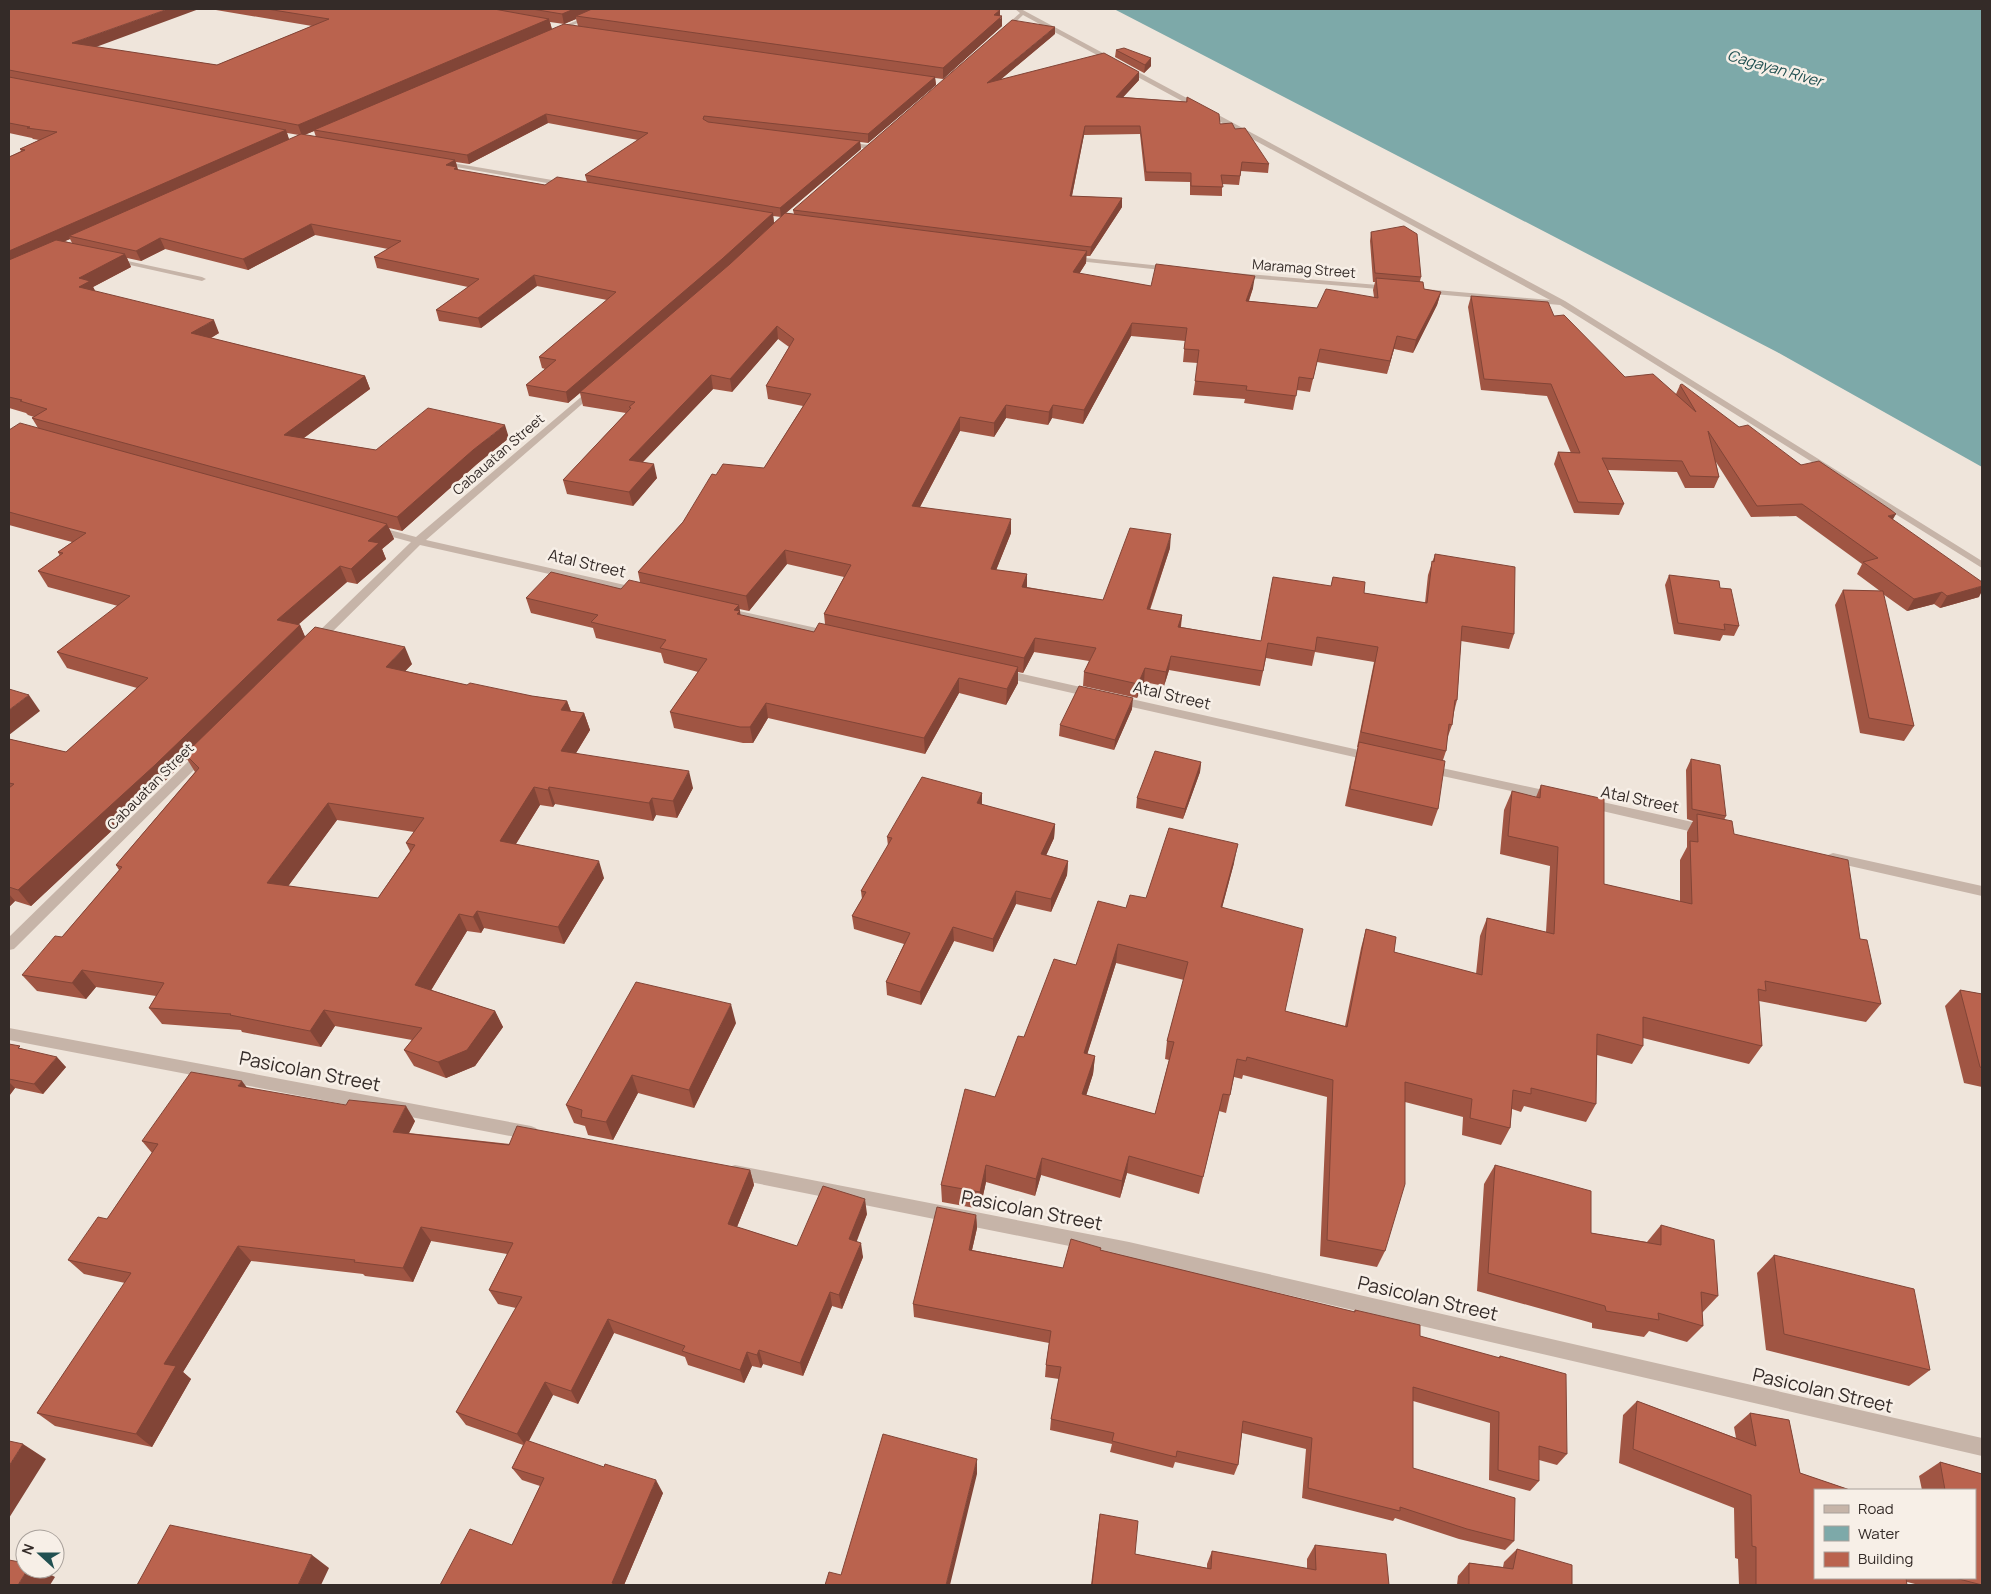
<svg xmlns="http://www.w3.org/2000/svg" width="1991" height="1594" viewBox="0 0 1991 1594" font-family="Manrope,sans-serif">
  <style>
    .water { fill: #7da9a9 }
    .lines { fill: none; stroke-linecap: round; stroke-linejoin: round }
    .street { fill: #c6b4a8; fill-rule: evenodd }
    .wall { fill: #a05543; fill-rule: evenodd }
    .shaded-wall { fill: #824537 }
    .building { fill: #ba634e; stroke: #824537; fill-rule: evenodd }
    .labels { text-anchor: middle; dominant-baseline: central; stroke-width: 5; stroke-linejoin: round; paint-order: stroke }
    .far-street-label { font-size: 14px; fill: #342b28; stroke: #f7efe7 }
    .far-water-label { font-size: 15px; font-style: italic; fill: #215051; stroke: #f7efe7 }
    .street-label { font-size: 16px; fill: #342b28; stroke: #f7efe7 }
    .near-street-label { font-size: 19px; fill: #342b28; stroke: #f7efe7 }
  </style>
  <rect width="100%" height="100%" fill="#efe5db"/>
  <!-- water -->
  <path class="water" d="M1114 9H1982V467L1777 352Z"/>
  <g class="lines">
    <!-- street -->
    <path class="street" d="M605 9H612L556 32 551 31Z
      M1015 9H1021L1565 301 1982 561V568L1560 305 1422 293 1421 291 1425 289 1550 300 1023 15 1004 33H1000V31L1020 13Z
      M843 142 870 145 873 147 870 149 841 145 840 144Z
      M441 161 564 182 567 184 564 186 439 164 438 163Z
      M1066 256 1171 267 1175 269 1171 271 1069 260H1066Z
      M109 257 202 277 206 279 202 281 112 261H109Z
      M1235 273 1390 286 1394 288 1390 290 1238 277H1235Z
      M594 386 598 389 597 391 426 540 638 588 643 591 642 593 638 594 420 545 320 644H312L310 641 312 638 411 542 371 531V527L375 526 416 537Z
      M726 608 830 631 836 635 830 639 722 613 721 611 722 609Z
      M1001 669 1094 690 1100 694 1094 698 997 676 995 673Z
      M1118 696 1372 753 1378 757 1372 761 1114 703 1112 700Z
      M203 750 209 754 207 757 14 949 9 950V937L199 751Z
      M1428 765 1553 792 1557 793 1559 796 1557 799 1553 800 1424 772 1422 769 1424 766Z
      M1589 799 1706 825 1711 827 1712 830 1711 833 1706 835 1585 807 1583 804 1585 801Z
      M1833 853 1982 886V896L1828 861 1826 858 1828 855Z
      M9 1028 531 1126 536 1128 539 1133 536 1138 531 1140 9 1040Z
      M735 1165 1129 1242 1982 1438V1456L1129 1258 735 1179 729 1177 727 1172 729 1167Z"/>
  </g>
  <!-- wall -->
  <path class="wall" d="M9 9 95 47 217 65 312 26 210 9H989L1000 10V16L1002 26 943 79 935 78 936 85 868 143 860 142 861 149 786 213 794 214 793 210 1055 34 1001 79 1139 72V80L1123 97 1186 102 1187 97 1220 124 1235 129 1269 164 1268 173 1241 171 1239 185 1222 184V196L1190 195V182L1145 181 1140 134 1084 135 1072 196 1122 198V207L1090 256H1086V263L1079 274 1151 286 1253 288 1249 301 1317 308 1374 297 1373 290 1375 282H1373L1370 241 1371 232 1421 277 1420 281 1424 289 1441 292 1437 305 1413 353 1394 349 1387 374 1317 362 1310 392 1297 390 1293 410 1244 403 1245 399 1193 395 1198 363 1183 362 1185 341 1131 336 1083 424 1052 418 1048 425 1006 418 994 437 960 431 920 507 1011 533 996 570 1027 574V587L1103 600 1170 548 1150 610 1182 615 1181 627 1261 641 1331 586 1333 577 1364 593 1425 603 1428 575 1435 554 1514 634 1509 649 1461 641 1457 700 1454 712 1452 725 1447 739 1446 751 1443 760 1438 809 1432 826 1345 806 1355 759 1358 747H1357L1374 662 1315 652 1312 666 1266 658 1260 686 1169 670 1164 686 1144 682 1137 698 1083 686 1084 672 1089 661 1034 652 1023 673 1018 672V683L1006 705 959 693 925 754 768 718 753 743H743L674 728 670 712 698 672 664 663 661 653 596 638 593 628 531 613 526 598 621 589 640 582 638 572 683 522 716 475 764 468 803 406 768 399 766 386 789 347 778 339 732 392 713 389 643 462 657 478 633 506 567 494 563 480 626 413 583 406 580 393 568 403 529 396 526 385 545 369 542 368 539 357 607 300 537 286 481 328 439 321 436 310 468 287 377 268 374 257 388 249 315 235 248 270 165 249 141 261 127 258 131 267 93 287 95 291 219 333 211 338 365 376 370 389 304 438 376 450 509 438 477 464 402 531 389 528 394 539 382 549 386 559 357 584 347 582 298 625H300L305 637 412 664 405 671 467 685 532 696 567 701 571 711 584 713 590 730 576 753 693 788 677 818 656 815 653 821 555 804 553 807 540 805 516 844 604 878 564 944 484 928 481 933 467 931 431 990 495 1011 503 1027 475 1066 446 1078 414 1066 404 1050 412 1040 335 1026 321 1047 242 1032 241 1030 162 1024 149 1008 156 996 96 987 86 999 37 991 22 975 62 937 119 870 116 865 195 772 187 759 165 781 31 906 15 901 9 907V739L66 752 137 688 67 668 57 652 118 606 48 587 38 571 60 556 58 552 72 542 9 525V430L38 428 32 418 34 417 28 415 26 413 9 408V157L21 151 20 149 39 140 33 139 32 138 9 133ZM576 19 578 26 552 29 550 22 564 24ZM548 123 638 140 585 175 587 182 545 185 458 170 456 162 469 164ZM314 131 316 137 304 135ZM287 133 299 135 289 140ZM773 216 781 217 774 223ZM70 239 72 243 64 241ZM787 564 844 577 824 614 825 624 814 632 740 615 739 609 749 611ZM337 820 414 832 406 843 410 851 378 898 288 886Z
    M1116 50 1151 58V66L1144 73 1115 57Z
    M1471 296 1554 316 1625 377 1676 394 1680 385 1739 427 1893 520 1979 597 1940 608 1934 604 1907 611 1883 594 1914 726 1904 741 1860 733 1835 605 1843 590 1880 591 1857 574 1862 564 1796 516 1751 517 1716 462 1719 477 1714 488H1685L1677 472 1608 470 1624 504 1619 515 1574 513 1554 464 1558 452 1571 453 1547 396 1481 390 1468 307Z
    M1669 575 1720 588 1739 626 1734 636 1723 635 1720 641 1674 634 1665 585Z
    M1132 709 1114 750 1059 736 1060 725Z
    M1691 759 1726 816 1724 820 1734 834 1860 939 1881 1004 1866 1022 1759 1001 1762 1046 1749 1064 1643 1038V1046L1632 1064 1597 1055 1596 1104 1586 1122 1524 1106 1521 1112 1512 1109 1510 1128 1501 1145 1462 1135 1463 1117 1405 1102 1385 1251 1377 1267 1320 1256 1327 1097 1243 1075 1242 1079 1234 1077 1226 1113 1219 1111 1199 1194 1127 1173 1120 1198 1041 1175 1035 1196 986 1182 980 1209 942 1202 941 1185 995 1097 1024 1037 1076 965 1126 908 1146 898 1234 863 1222 908 1285 1011 1345 1026 1361 948 1366 929 1394 952 1476 974 1480 936 1487 918 1546 932 1550 866 1500 854 1504 810 1512 791 1536 797 1541 785 1604 884 1680 902V860L1687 847V832L1693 821 1687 819 1686 770ZM1116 963 1184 980 1167 1041 1165 1059 1169 1060 1155 1114 1086 1095 1093 1074 1095 1056 1087 1054Z
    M1201 762 1200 772 1183 819 1136 808 1137 798Z
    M982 793V805L1055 824 1054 838 1046 855 1068 861 1067 875 1051 912 1016 904 993 952 954 941 921 1005 887 995 886 982 904 944 854 929 852 916 862 899 861 891 888 846 887 837Z
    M1960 990 1982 994V1087L1964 1083 1945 1006Z
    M736 1023 694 1108 638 1093 613 1140 588 1135 585 1126 574 1123 566 1105Z
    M9 1044 23 1049 66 1067 43 1094 15 1088 9 1096Z
    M247 1088 415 1121 409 1133 750 1170 754 1185 737 1227 797 1246 867 1214 856 1241 863 1257 842 1309 832 1306 803 1376 763 1364 761 1368 752 1366 744 1383 688 1365 685 1357 614 1333 578 1404 553 1395 529 1441 663 1493 624 1585H440L512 1545 540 1486 522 1480 512 1468 523 1445 466 1425 456 1412 516 1308 498 1304 489 1290 507 1254 431 1241 413 1282 365 1276 363 1274 251 1261 183 1372 191 1379 152 1447 55 1426 37 1413 125 1283 84 1274 68 1260 107 1219 152 1153 142 1141Z
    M1495 1165 1591 1233 1647 1242 1661 1225 1718 1296 1702 1313 1703 1326 1687 1342 1649 1331 1644 1337 1592 1328V1323L1477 1291 1484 1184Z
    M976 1215 977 1228 972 1250 1063 1268 1100 1250 1354 1312 1355 1310 1420 1336 1498 1358 1500 1356 1567 1454 1557 1465 1539 1460V1481L1530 1491 1489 1480 1490 1423 1413 1401V1468L1514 1541 1505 1550 1459 1539 1395 1518 1393 1521 1302 1498 1306 1449 1242 1433 1238 1465 1234 1475 1175 1462 1173 1468 1110 1452 1112 1444 1050 1430 1051 1419 1059 1379 1045 1377 1046 1365 1049 1343 914 1317 913 1304Z
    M1774 1255 1930 1370 1909 1386 1766 1350 1757 1273Z
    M1637 1401 1736 1438 1734 1427 1750 1413 1789 1420 1800 1473 1850 1490H1815V1578H1975V1490H1922L1919 1476 1940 1462 1982 1474V1585H1919L1907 1582V1585H1739L1738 1559 1735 1558 1734 1508 1619 1463 1623 1415Z
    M1100 1514 1135 1554 1207 1568V1564L1212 1551 1307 1569V1559L1315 1545 1389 1585H1091L1098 1528Z
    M1517 1549 1572 1585H1457L1458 1576 1469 1563 1503 1567 1504 1562Z"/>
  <!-- shaded-wall -->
  <path class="shaded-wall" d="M168 9H199L77 54 72 43Z
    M574 9H601L576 16V19L564 24 562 14Z
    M1000 10V19L1002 16V26L943 79V68L994 15Z
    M549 19 552 30 314 130V131L302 136 298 125Z
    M1055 27V34L987 91V83Z
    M1151 58V66L1144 73 1145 65Z
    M1139 72V80L1116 105V97Z
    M935 77 936 85 868 143V134Z
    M546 114 548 123 469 164 467 155Z
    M1085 126 1084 135 1070 205V196Z
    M286 130 290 142 69 236 70 239 9 266V251Z
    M860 141 861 149 781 217 780 208Z
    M455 160 460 177 446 165Z
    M1122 198V207L1090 256 1091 247Z
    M773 213 774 223 724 270 568 403 566 392Z
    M311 224 315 235 248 270 243 259Z
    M160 238 165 249 141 261 136 251Z
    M1087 251 1086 263 1072 285 1073 272Z
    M125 254 131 267 93 287 97 294 79 287V278Z
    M534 275 537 286 481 328 478 318Z
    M1255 276 1253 288 1244 314 1246 301Z
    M1441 292 1437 305 1413 353 1416 340Z
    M214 320 219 333 197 346 191 333Z
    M1132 323 1131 336 1083 424 1084 410Z
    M777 326 778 339 732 392 730 379Z
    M1397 336 1394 349 1387 374 1390 361Z
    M711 375 713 389 632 473 629 460Z
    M365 376 370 389 290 448 284 435Z
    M1006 405V418L994 437V423Z
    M1053 405 1052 418 1048 425 1049 412Z
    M960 417V431L913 520 912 506Z
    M505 425 509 438 477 464 402 531 397 517 473 450Z
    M654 464 657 478 633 506 629 492Z
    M1896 514 1889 526 1888 516Z
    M1011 519V533L991 583V569Z
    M387 524 394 539 382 549 386 559 357 584 351 569 368 541Z
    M1171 534 1170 548 1145 623 1147 609Z
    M785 550 787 564 749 611 746 596Z
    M340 566 347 582 285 636 277 620Z
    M1027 574V588L1022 587Z
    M1982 586V591L1979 597 1940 608 1947 596Z
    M1942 592 1934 604 1907 611 1914 599Z
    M739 605 740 611 742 627 734 610Z
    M1182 615 1180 630 1178 627Z
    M300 625 307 641 185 754 187 759 165 781 31 906 18 890Z
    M1035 638 1034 652 1023 673 1024 658Z
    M405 647 412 664 393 684 386 667Z
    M1171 656 1169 670 1164 686 1166 672Z
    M1018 667V683L1006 705 1007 689Z
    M1145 668 1144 682 1137 698 1138 684Z
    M959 678V693L925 754 924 738Z
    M29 695 40 711 9 735V710Z
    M1133 698 1132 709 1114 750 1115 740Z
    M567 701 573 718 561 710Z
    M766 703 768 718 753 743 750 727Z
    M584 713 590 730 567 768 561 751Z
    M1201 762 1200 772 1183 819 1185 809Z
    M689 771 693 788 677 818 673 801Z
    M534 787 540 805 507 858 500 841Z
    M549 787 555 804 553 807 548 790Z
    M982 793V806L977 803Z
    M652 798 656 815 653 821 649 803Z
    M328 803 337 820 278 900 267 883Z
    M1055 824 1054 838 1041 867V854Z
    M1238 844 1234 863 1217 926 1221 907Z
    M599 861 604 878 564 944 558 927Z
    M1068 861 1067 875 1051 912V899Z
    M1016 891V904L993 952V939Z
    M9 894 15 901 9 907Z
    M477 911 484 928 481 933 473 917Z
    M459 914 467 931 424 1002 415 985Z
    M953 927 954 941 921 1005 920 992Z
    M1118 944 1116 963 1082 1071 1084 1053Z
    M82 970 96 987 86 999 72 983Z
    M731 1004 736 1023 694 1108 689 1090Z
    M324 1010 335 1026 321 1047 310 1031Z
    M495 1011 503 1027 475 1066 446 1078 438 1062Z
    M1095 1056 1093 1074 1081 1112 1082 1094Z
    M57 1057 66 1067 43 1094 34 1084Z
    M632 1075 638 1093 613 1140 606 1122Z
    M242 1081 254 1097 238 1086Z
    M9 1082 15 1088 9 1096Z
    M406 1106 415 1121 402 1147 393 1132Z
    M1129 1156 1127 1173 1120 1198 1122 1181Z
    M1042 1158 1041 1175 1035 1196 1036 1179Z
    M986 1165V1182L980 1209V1192Z
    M750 1170 754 1185 732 1239 728 1224Z
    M865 1199 867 1214 852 1254 849 1239Z
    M976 1215 977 1228 969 1263V1250Z
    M421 1227 431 1241 413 1282 403 1268Z
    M861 1243 863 1257 842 1309 839 1295Z
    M238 1246 251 1261 183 1372 191 1379 152 1447 136 1434 164 1364Z
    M830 1292 832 1306 803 1376 800 1363Z
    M608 1319 614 1333 578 1404 571 1391Z
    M759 1350 763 1364 761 1368 757 1355Z
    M747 1352 752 1366 744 1383 740 1370Z
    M545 1382 553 1395 526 1446 517 1434Z
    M23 1444 46 1459 9 1518V1466Z
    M977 1459V1474L950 1585H946Z
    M656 1480 663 1493 624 1585H614L612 1583Z
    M312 1555 329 1568 321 1585H298Z
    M28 1569H40L55 1577 50 1585H18Z"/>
  <!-- building -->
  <path class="building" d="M9 9H168L72 43 217 65 329 19 267 9H494L549 19 298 125 9 70Z
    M532 9H574L562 14Z
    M592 9H989L1000 10 994 15 1002 16 943 68 576 16Z
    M1012 20 1055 27 987 83 1104 53 1139 72 1116 97 1187 102V97L1219 114 1220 124 1232 123 1235 129 1245 128 1269 164 1242 162 1240 176 1221 175 1223 187 1191 186V173L1146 172 1140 126H1085L1070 196 1122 198 1091 247 793 210Z
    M564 24 935 77 868 134 704 116 703 119 708 122 860 141 780 208 585 175 648 133 546 114 467 155 314 130Z
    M1124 48 1151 58 1145 65 1116 50Z
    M9 77 286 130 9 251V157L25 150 20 149 57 132 27 128 30 127 9 123Z
    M301 134 455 160 446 165 457 167 454 169 545 185 557 177 773 213 722 259 566 392 526 385 556 360 539 357 616 292 534 275 478 318 436 310 479 279 374 257 401 241 311 224 243 259 160 238 136 251 69 236Z
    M785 213 1087 251 1073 272 1151 286 1156 264 1255 276 1246 301 1317 308 1326 289 1378 298 1376 278 1423 282 1424 289 1441 292 1416 340 1397 336 1390 361 1320 349 1313 379 1299 377 1296 396 1246 390 1247 386 1195 381 1199 350 1184 349 1187 328 1132 323 1084 410 1053 405 1049 412 1006 405 994 423 960 417 912 506 1011 519 991 569 1027 574 1022 587 1103 600 1130 528 1171 534 1147 609 1182 615 1178 627 1261 641 1273 577 1331 586 1333 577 1365 582 1364 593 1427 603 1432 561 1434 562 1435 554 1515 567 1514 634 1462 626 1457 700H1455L1452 725 1449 724 1446 751 1361 732 1378 647 1317 637 1315 651 1268 643 1263 671 1171 656 1166 672 1145 668 1138 684 1084 672 1096 648 1035 638 1024 658 824 614 851 565 785 550 746 596 638 572 683 522 712 474 716 475 723 464 764 468 811 394 766 386 794 339 777 326 730 379 711 375 629 460 654 464 629 492 563 480 631 408 629 407 635 402 580 392 730 264Z
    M1404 226 1417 234 1421 277 1375 273 1371 232Z
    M56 240 125 254 79 278 90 281 79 287 214 320 191 333 365 376 284 435 376 450 428 408 505 425 473 450 397 517 32 418 47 409 20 401 22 400 9 397V260Z
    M1471 296 1548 302 1554 316 1564 315 1625 377 1653 374 1696 412 1680 385 1682 384 1739 427 1748 425 1801 465 1819 461 1891 510 1896 514 1888 516 1982 582V586L1947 596 1942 592 1914 599 1863 562 1878 558 1802 504 1757 506 1708 431 1719 477 1690 476 1682 461 1602 458 1624 504 1578 502 1558 452 1580 453 1551 384 1484 379Z
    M20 423 387 524 368 541 379 543 351 569 340 566 277 620 300 625 155 765 18 890 9 887V788L14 784 9 783V739L66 752 148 678 57 652 130 596 38 571 63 553 58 552 86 533 9 512V430Z
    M551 572 621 589 629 580 739 605 734 610 740 611 737 614 814 632 819 623 1018 667 1007 689 959 678 924 738 766 703 750 727H740L670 712 707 659 660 648 666 640 591 622 598 615 526 598Z
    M1669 575 1719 581 1720 588 1731 589 1739 626 1724 624 1725 630 1678 623Z
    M1843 590 1883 591 1914 726 1869 718Z
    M315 627 405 647 386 667 467 685 470 683 532 696 567 701 561 710 584 713 561 751 689 771 673 801 652 798 649 803 549 787 548 790 534 787 500 841 599 861 558 927 477 911 473 917 459 914 415 985 495 1011 467 1050 438 1062 404 1050 422 1028 324 1010 310 1031 230 1015 231 1014 149 1008 164 983 82 970 72 983 22 975 55 936 62 937 122 867 116 865 199 768 185 754ZM328 803 424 818 406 843 415 845 378 898 267 883Z
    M1079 686 1133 698 1115 740 1060 725Z
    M9 689 29 695 9 710Z
    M1359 742 1445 761 1438 809 1350 789Z
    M1155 751 1201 762 1185 809 1137 798Z
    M1691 759 1720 765 1726 816 1692 809Z
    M922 777 982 793 977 803 1055 824 1041 854 1068 861 1051 899 1016 891 993 939 953 927 920 992 886 982 910 933 852 916 866 892 861 891 892 838 887 837Z
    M1541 785 1604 799V884L1692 904 1690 841 1698 842 1697 814 1732 821 1734 834 1848 860 1860 939 1867 940 1881 1004 1765 981 1766 991 1758 989 1762 1046 1643 1017V1046L1597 1034 1596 1104 1531 1088V1094L1513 1090 1510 1128 1470 1118 1472 1099 1405 1082V1184L1385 1251 1327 1240 1333 1080 1247 1057 1246 1061 1237 1059 1230 1095 1223 1094 1203 1177 1129 1156 1122 1181 1042 1158 1036 1179 986 1165 980 1192 941 1185 965 1089 995 1097 1018 1036 1024 1037 1054 959 1076 965 1098 901 1126 908 1130 895 1146 898 1169 828 1238 844 1221 907 1303 929 1285 1011 1347 1027 1366 929 1396 937 1394 952 1482 975 1487 918 1554 934 1558 847 1508 836 1512 791 1540 798ZM1118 944 1188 962 1167 1041 1174 1042 1155 1114 1082 1094 1095 1056 1084 1053Z
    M636 982 731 1004 689 1090 632 1075 606 1122 581 1117 582 1110 566 1105Z
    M1960 990 1982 994V1068L1980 1067Z
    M9 1044 20 1046 18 1048 57 1057 34 1084 9 1079Z
    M191 1072 242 1081 238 1086 346 1105 349 1100 406 1106 393 1132 509 1145 517 1126 750 1170 728 1224 797 1246 823 1186 865 1199 849 1239 861 1243 839 1295 830 1292 800 1363 759 1350 757 1355 747 1352 740 1370 682 1351 685 1346 608 1319 571 1391 545 1382 517 1434 456 1412 522 1297 489 1290 513 1243 421 1227 403 1268 354 1262 355 1260 238 1246 164 1364 176 1366 136 1434 37 1413 131 1273 68 1260 98 1217 107 1219 158 1144 142 1141Z
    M1495 1165 1591 1191V1233L1661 1245V1225L1714 1240 1718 1296 1701 1292 1703 1326 1658 1313 1659 1320 1606 1311 1605 1306 1488 1273Z
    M937 1207 976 1215 969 1250 1063 1268 1071 1239 1101 1248 1100 1250 1355 1312V1310L1420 1325V1336L1500 1358V1356L1566 1374 1567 1454 1539 1446V1481L1498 1470 1499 1412 1413 1387V1468L1515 1498 1514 1541 1467 1529 1400 1507V1511L1308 1488 1312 1438 1243 1421 1238 1465 1177 1451 1176 1457 1112 1441 1114 1433 1051 1419 1061 1367 1046 1365 1051 1331 913 1304Z
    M1774 1255 1914 1289 1930 1370 1784 1334Z
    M1637 1401 1756 1446 1750 1413 1789 1420 1800 1473 1850 1490H1815V1578H1906L1907 1585H1756V1547L1752 1546 1751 1495 1633 1449Z
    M883 1434 977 1459 946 1585H825L829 1572 841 1575Z
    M526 1440 604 1467 605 1464 656 1480 612 1583 615 1584V1585H440L470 1529 512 1545 544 1478 512 1468Z
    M9 1441 23 1444 9 1466Z
    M1940 1462 1982 1474V1585L1955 1578H1975V1490H1945Z
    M1100 1514 1138 1521 1135 1554 1211 1569 1212 1551 1316 1570 1315 1545 1386 1554 1389 1585H1092Z
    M170 1525 312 1555 298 1585H137Z
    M1517 1549 1572 1565V1585H1469V1563L1513 1569Z
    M9 1560 25 1563V1569H28L18 1585H9Z"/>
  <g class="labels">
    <!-- far-street labels -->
    <g class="far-street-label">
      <text transform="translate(1304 268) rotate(5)">Maramag Street</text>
      <text transform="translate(498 454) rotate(-41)">Cabauatan Street</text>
      <text transform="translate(150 786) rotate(-45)">Cabauatan Street</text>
    </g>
    <!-- far-water labels -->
    <g class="far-water-label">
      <text transform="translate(1775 68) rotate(16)">Cagayan River</text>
    </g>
    <!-- street labels -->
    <g class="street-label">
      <text transform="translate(587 563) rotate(13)">Atal Street</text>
      <text transform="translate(1172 695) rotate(13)">Atal Street</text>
      <text transform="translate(1640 799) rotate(12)">Atal Street</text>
    </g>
    <!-- near-street labels -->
    <g class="near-street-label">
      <text transform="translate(310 1071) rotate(11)">Pasicolan Street</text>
      <text transform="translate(1032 1210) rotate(11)">Pasicolan Street</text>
      <text transform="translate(1428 1298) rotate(13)">Pasicolan Street</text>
      <text transform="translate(1823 1390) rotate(13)">Pasicolan Street</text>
    </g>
  </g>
  <!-- border -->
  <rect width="1991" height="1594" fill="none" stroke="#342b28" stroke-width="20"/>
  <!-- legend -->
  <rect x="1814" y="1489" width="162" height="90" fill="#f7efe7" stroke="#a9a19b"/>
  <rect x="1824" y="1505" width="25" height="8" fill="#c6b4a8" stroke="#a9a19b"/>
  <text x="1858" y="1514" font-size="15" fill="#342b28">Road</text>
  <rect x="1824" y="1526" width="25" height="15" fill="#7da9a9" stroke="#a9a19b"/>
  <text x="1858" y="1539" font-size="15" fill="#342b28">Water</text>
  <rect x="1824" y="1552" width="25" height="15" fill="#ba634e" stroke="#a9a19b"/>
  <text x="1858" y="1564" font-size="15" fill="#342b28">Building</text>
  <!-- north arrow -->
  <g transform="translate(40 1554) rotate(291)"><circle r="24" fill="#f7efe7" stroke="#a9a19b"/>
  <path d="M0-4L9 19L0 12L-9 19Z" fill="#215051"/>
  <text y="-8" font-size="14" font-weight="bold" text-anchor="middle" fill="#342b28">N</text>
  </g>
</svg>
